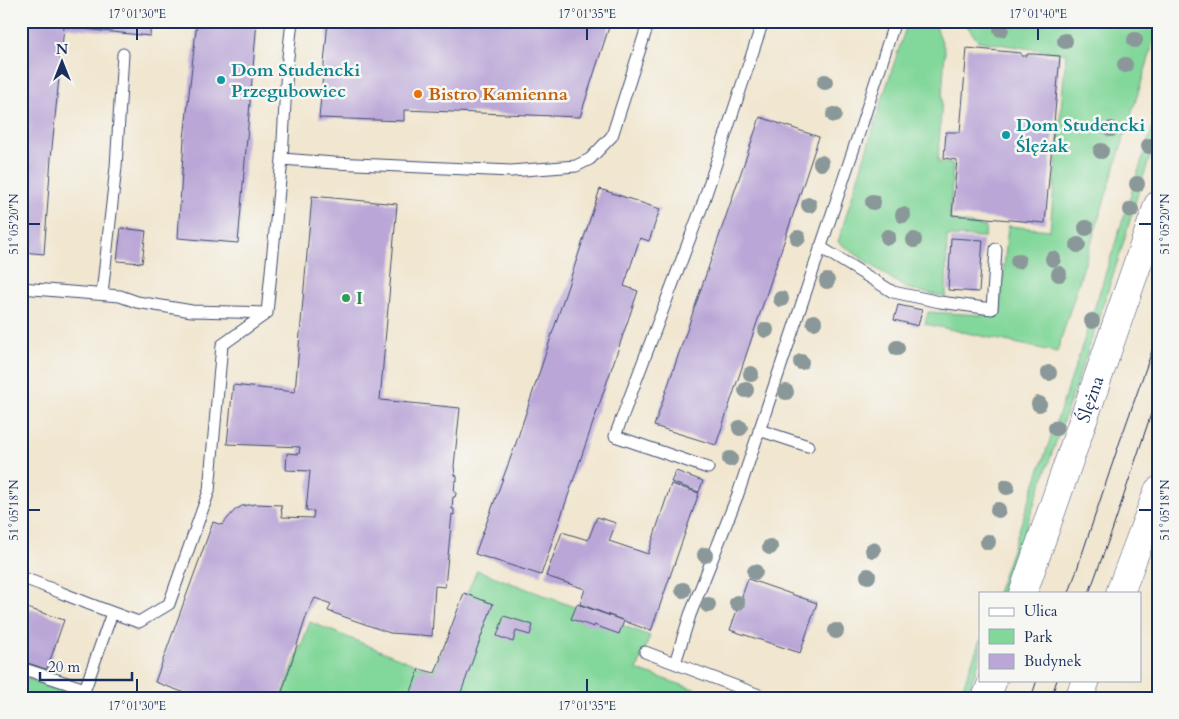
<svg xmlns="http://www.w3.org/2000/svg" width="1179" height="719" viewBox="0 0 1179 719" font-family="Cardo,serif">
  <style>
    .green { fill: #82d79a; stroke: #4e837c }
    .building { fill: #baa6d7 }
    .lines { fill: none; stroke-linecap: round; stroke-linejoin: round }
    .service-casing { stroke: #3b4a6f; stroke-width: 13 }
    .secondary-casing { stroke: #3b4a6f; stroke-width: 29 }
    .service { stroke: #fff; stroke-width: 11 }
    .secondary { stroke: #fff; stroke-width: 28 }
    .tram { stroke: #1b2f5e; stroke-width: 1 }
    .tree { fill: #8a9899 }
    .ticks { fill: none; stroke: #1b2f5e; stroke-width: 2 }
    .culture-dot { fill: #0f9aa8; stroke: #f6f6f2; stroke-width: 2 }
    .food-dot { fill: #e8710a; stroke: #f6f6f2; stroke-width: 2 }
    .leisure-dot { fill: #2e9e5b; stroke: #f6f6f2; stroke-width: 2 }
    .labels { text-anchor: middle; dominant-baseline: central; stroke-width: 5; stroke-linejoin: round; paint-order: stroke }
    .culture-label { font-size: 18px; font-weight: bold; fill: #0d838f; stroke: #f6f6f2; text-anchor: start }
    .food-label { font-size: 18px; font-weight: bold; fill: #c56008; stroke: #f6f6f2; text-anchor: start }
    .leisure-label { font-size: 18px; font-weight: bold; fill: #27864d; stroke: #f6f6f2; text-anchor: start }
    .street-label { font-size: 18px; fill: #1b2f5e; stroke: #f6f6f2 }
    .neatline { fill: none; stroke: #1b2f5e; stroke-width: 2 }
    .ticks-label { font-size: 12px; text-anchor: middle; fill: #1b2f5e }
  </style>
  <rect width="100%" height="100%" fill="#f6f6f2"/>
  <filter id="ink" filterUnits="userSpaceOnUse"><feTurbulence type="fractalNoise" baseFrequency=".02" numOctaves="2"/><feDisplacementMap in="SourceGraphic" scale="10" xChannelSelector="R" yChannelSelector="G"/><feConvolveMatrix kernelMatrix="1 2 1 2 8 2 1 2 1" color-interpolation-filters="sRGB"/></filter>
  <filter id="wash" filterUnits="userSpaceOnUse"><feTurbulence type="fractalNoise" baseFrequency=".0096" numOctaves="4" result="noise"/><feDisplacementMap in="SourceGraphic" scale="20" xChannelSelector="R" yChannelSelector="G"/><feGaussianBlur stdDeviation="1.12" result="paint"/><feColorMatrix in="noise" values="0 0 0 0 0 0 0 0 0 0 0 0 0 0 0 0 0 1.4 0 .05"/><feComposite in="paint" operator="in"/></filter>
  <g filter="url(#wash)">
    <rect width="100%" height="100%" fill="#f1e6cf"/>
    <!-- green -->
    <path class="green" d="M908 21H934L945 50 938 162 953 164 950 220 986 227 985 237 947 236 946 297 905 288 838 242 881 103Z
      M967 21H1158L1149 58 1057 352 925 324 928 312 999 316 1008 226 1050 230 1066 54 978 41 967 26Z
      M1158 110V136L1141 183 1120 254 1086 356 1003 593H997L1078 359Z
      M477 570 650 636 637 670 721 698H281L310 622 433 672Z
      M980 640V659L966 698H959Z
      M21 676 86 698H21Z"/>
    <g id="blocks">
      <!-- building -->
      <path class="building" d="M21 21H151L150 36 64 27 51 158 44 254 21 252Z
        M197 21H257L238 243 178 238 184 139Z
        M328 21H611L580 117 404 110V121L319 118Z
        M967 48 1021 53V56H1027V54H1033L1060 56 1045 223 952 215 957 160 944 158 946 132H960Z
        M760 117 819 137 716 445 654 426Z
        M600 189 660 209 649 241 640 238 624 286 638 291 541 575 475 554 516 443Z
        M312 196 397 204 380 400 460 408 454 466 455 475 457 476V481H455L454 492H456V494L455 497H453L452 509H454V515L452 514 445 587 435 586 432 636 390 633 328 611 331 604 315 598 307 614 280 698H199L155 682 213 522 222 525 235 510 242 506 255 504 281 505 282 517 313 518 314 511 306 510 310 471 286 470 287 453 299 454 300 447 227 444 233 385 295 392Z
        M121 228 146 231 142 263 117 261Z
        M951 238 983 240 979 292 948 290Z
        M898 305 922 310 918 326 894 320Z
        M676 471 703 481 699 492 671 482Z
        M671 484 699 493 651 631 624 621 619 634 594 625V627L571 619 577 604 622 620 580 604 585 589 546 576 562 532 588 540 597 517 616 523 609 541 648 554Z
        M748 579 817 603 800 653 730 630Z
        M464 593 493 604 459 698H409L419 669 435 673 441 657H440Z
        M21 606 64 620 47 669 21 661Z
        M504 616 533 625 530 635 516 631 513 642 497 636Z"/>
    </g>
  </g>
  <g filter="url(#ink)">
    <use href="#blocks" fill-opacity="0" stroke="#3b4a6f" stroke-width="1"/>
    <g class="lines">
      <defs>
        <path id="service" d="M282 159 334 163 511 171 576 166 590 159 612 136 649 21
          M820 247 893 292 940 302 992 309 996 249
          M21 288 120 296 137 302 192 311 267 313 282 159 287 66 292 21
          M102 294 116 167 123 54
          M759 430 808 446
          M708 468 615 436 701 209 763 21
          M21 577C61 592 99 609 139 622L169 604 209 491 222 345 267 313
          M645 652 767 698
          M675 663 690 615 738 494 859 133 895 21
          M21 668 85 689 112 613"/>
        <g id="secondary">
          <path id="s1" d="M1023 593 1158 205"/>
          <path d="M1120 593 1158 491"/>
          <path d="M986 698 993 680"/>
          <path d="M1079 698 1086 680"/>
        </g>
      </defs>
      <!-- service casing -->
      <use href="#service" class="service-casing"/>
      <!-- secondary casing -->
      <use href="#secondary" class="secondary-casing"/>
      <!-- service -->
      <use href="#service" class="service"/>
      <!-- secondary -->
      <use href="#secondary" class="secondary"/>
      <!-- tram -->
      <path class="tram" d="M1069 593 1119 444 1158 334
        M1089 593 1112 531 1158 393
        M1031 698 1037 680
        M1051 698 1057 680"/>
    </g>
    <!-- trees -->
    <g class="tree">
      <circle cx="1001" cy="29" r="8"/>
      <circle cx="1135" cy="40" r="8"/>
      <circle cx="1065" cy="41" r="8"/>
      <circle cx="1125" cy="65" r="8"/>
      <circle cx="825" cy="82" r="8"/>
      <circle cx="834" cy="115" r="8"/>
      <circle cx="1111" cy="129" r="8"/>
      <circle cx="1149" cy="146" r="8"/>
      <circle cx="1101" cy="151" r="8"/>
      <circle cx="821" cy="163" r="8"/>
      <circle cx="1137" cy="184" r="8"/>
      <circle cx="873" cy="202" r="8"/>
      <circle cx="809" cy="205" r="8"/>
      <circle cx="1131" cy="210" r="8"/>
      <circle cx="903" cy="215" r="8"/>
      <circle cx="1086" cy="228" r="8"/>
      <circle cx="888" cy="237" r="8"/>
      <circle cx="798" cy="238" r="8"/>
      <circle cx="914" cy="240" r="8"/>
      <circle cx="1078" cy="245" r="8"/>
      <circle cx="1053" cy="259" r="8"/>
      <circle cx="1018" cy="261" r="8"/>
      <circle cx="1059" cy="274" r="8"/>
      <circle cx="827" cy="281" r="8"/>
      <circle cx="781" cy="299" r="8"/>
      <circle cx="1092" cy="321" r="8"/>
      <circle cx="814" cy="322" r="8"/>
      <circle cx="766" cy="330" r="8"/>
      <circle cx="897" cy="348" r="8"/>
      <circle cx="801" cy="362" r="8"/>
      <circle cx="1049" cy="373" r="8"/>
      <circle cx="751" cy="374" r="8"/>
      <circle cx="746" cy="390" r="8"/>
      <circle cx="786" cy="392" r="8"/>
      <circle cx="1039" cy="404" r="8"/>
      <circle cx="740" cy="428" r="8"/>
      <circle cx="1056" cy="428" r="8"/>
      <circle cx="730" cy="459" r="8"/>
      <circle cx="1007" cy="487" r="8"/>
      <circle cx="998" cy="510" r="8"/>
      <circle cx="988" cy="542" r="8"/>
      <circle cx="770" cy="547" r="8"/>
      <circle cx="873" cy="550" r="8"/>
      <circle cx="705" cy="555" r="8"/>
      <circle cx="755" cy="572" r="8"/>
      <circle cx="868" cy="576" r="8"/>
      <circle cx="683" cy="590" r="8"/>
      <circle cx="737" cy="603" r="8"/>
      <circle cx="708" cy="605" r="8"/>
      <circle cx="836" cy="631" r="8"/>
    </g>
  </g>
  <!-- ticks -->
  <path class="ticks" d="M137 28V40M587 28V40M1038 28V40M28 224H40M1139 224H1152M28 510H40M1139 510H1152M137 679V692M587 679V692"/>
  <!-- markers -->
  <g class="culture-dot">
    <circle cx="221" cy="80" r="5"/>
    <circle cx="1006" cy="135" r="5"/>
  </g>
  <circle class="food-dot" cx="418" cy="94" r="5"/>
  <circle class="leisure-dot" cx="346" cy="298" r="5"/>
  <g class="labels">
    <!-- culture labels -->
    <g class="culture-label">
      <text x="231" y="70">Dom Studencki<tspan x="231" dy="21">Przegubowiec</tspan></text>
      <text x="1016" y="125">Dom Studencki<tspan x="1016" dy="21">Ślężak</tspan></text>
    </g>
    <!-- food labels -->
    <g class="food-label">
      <text x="428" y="94">Bistro Kamienna</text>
    </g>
    <!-- leisure labels -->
    <g class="leisure-label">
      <text x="356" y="298">I</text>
    </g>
    <!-- street labels -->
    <g class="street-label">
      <text stroke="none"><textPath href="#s1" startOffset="205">Ślężna</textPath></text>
    </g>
  </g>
  <!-- margin -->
  <rect width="1179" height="719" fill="none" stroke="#f6f6f2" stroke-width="55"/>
  <!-- legend -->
  <rect x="979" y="592" width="162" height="90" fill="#f6f6f2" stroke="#9ea6b7"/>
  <rect x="989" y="608" width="25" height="8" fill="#ffffff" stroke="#9ea6b7"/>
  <text x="1024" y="616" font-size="15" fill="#1b2f5e">Ulica</text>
  <rect x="989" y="629" width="25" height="15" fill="#82d79a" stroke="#9ea6b7"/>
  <text x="1024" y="642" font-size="15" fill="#1b2f5e">Park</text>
  <rect x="989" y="654" width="25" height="15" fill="#baa6d7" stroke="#9ea6b7"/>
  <text x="1024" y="666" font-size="15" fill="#1b2f5e">Budynek</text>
  <!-- north arrow -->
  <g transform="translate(62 62)" stroke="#f6f6f2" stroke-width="4" paint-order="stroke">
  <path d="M0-4L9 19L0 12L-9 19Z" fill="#1b2f5e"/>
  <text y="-8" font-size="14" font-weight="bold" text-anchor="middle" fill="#1b2f5e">N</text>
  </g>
  <!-- scale -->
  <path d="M40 672v8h92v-8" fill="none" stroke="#1b2f5e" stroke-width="2.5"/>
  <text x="48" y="672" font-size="15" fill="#1b2f5e" stroke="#f6f6f2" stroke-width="4" paint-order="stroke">20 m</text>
  <rect x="28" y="28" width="1124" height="664" class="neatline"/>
  <g class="ticks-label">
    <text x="137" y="18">17°01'30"E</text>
    <text x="587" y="18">17°01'35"E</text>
    <text x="1038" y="18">17°01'40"E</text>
    <text transform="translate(14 224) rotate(-90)" y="4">51°05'20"N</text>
    <text transform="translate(1165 224) rotate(-90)" y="4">51°05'20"N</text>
    <text transform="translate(14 510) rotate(-90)" y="4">51°05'18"N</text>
    <text transform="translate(1165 510) rotate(-90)" y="4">51°05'18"N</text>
    <text x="137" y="710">17°01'30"E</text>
    <text x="587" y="710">17°01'35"E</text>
  </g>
</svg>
